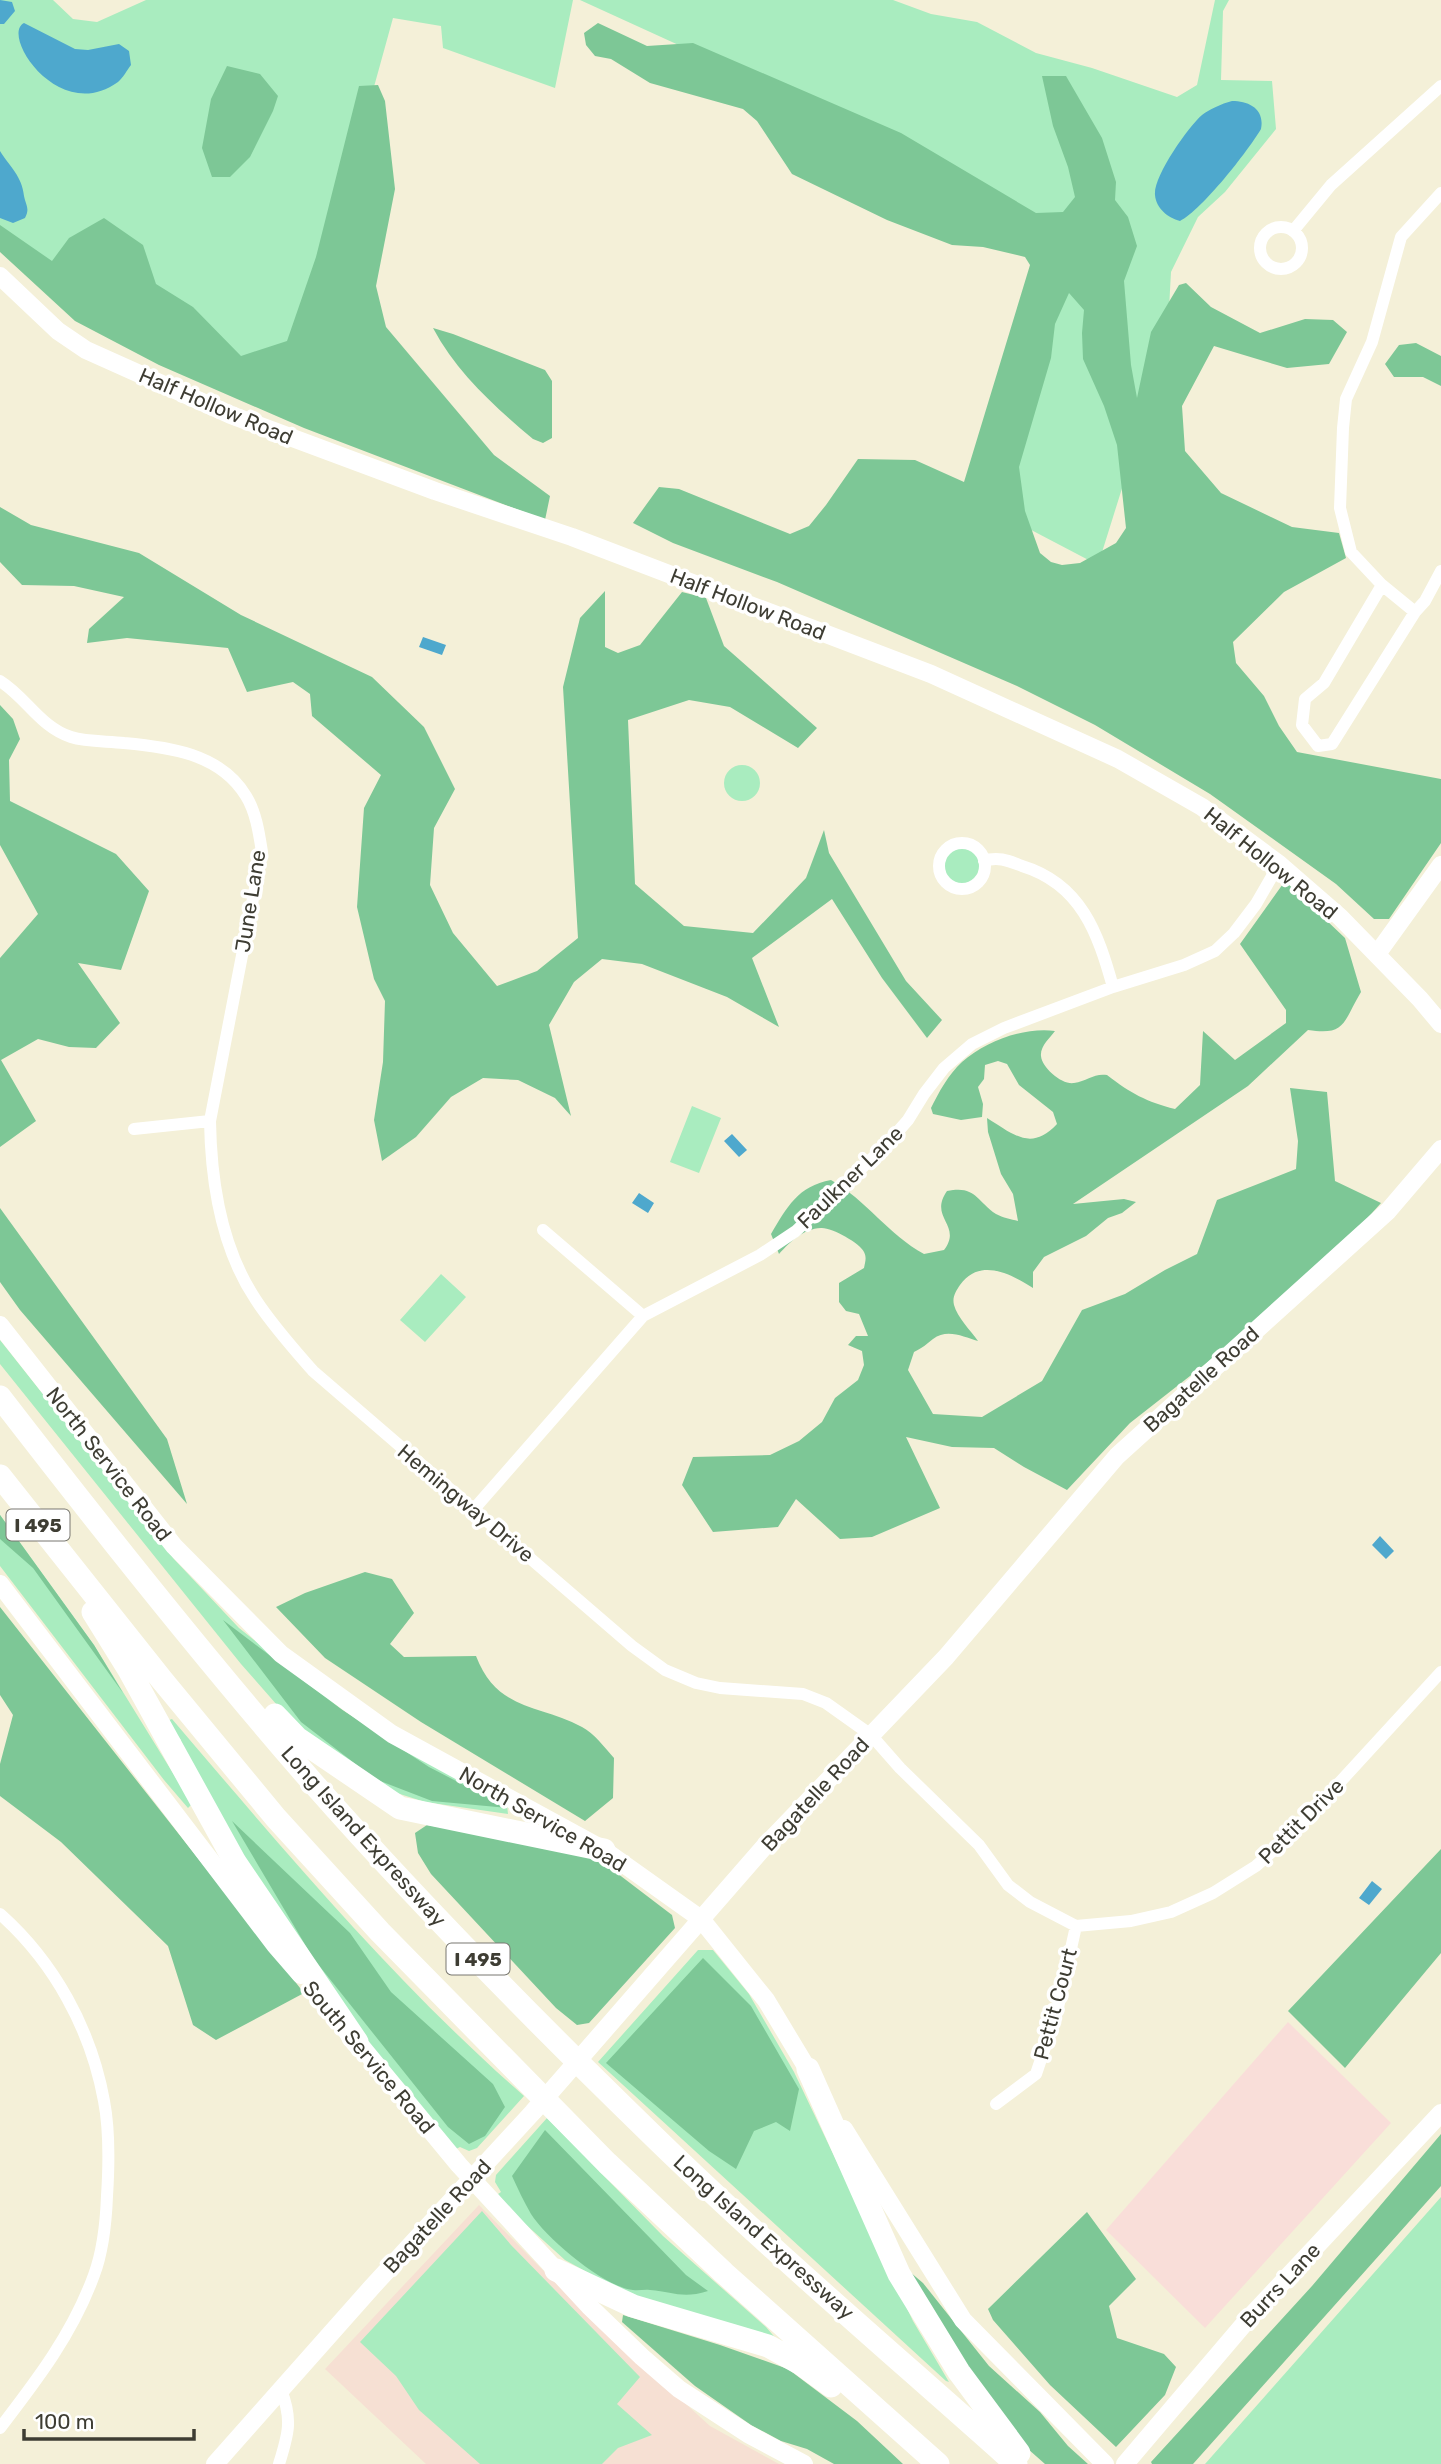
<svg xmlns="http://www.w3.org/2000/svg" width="1441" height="2464" viewBox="0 0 1441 2464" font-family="Rubik,sans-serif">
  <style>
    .industrial { fill: #f9ded9 }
    .education { fill: #f6e0d3 }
    .green { fill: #a9ecbf }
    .forest { fill: #7dc796; fill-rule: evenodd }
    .water { fill: #4ea8cd }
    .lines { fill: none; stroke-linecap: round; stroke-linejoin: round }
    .street { stroke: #fff; stroke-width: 12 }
    .secondary { stroke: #fff; stroke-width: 18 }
    .highway { stroke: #fff; stroke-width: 23 }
    .labels { text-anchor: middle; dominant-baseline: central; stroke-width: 7; stroke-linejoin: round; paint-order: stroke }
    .shield { fill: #fff; stroke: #787770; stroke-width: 2 }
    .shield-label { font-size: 19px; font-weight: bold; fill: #3e3d33 }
    .street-label { font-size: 21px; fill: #3e3d33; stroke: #fff }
  </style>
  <rect width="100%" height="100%" fill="#f4f0d8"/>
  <!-- industrial -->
  <path class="industrial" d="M1288 2022 1391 2123 1205 2328 1106 2230Z"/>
  <!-- education -->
  <path class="education" d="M479 2205 574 2302 710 2426 779 2464H426L325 2369Z"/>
  <!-- green -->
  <path class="green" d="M0 0H53L73 19 97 22 146 0H573L555 88 443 48 441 26 393 18 285 409 0 245Z
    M580 0H893L931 14 977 22 1036 53 1092 68 1177 97 1197 85 1215 0H1229L1223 11 1221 80 1272 81 1276 129 1225 192 1198 217 1171 272 1166 364 1124 482 1098 565 976 501 1047 237 955 171Z
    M724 783a18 18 0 1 1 36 0a18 18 0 1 1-36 0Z
    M942 865a20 20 0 1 1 40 0a20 20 0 1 1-40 0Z
    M692 1106 721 1118 699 1173 670 1162Z
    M441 1274 466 1297 425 1342 400 1320Z
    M0 1340 174 1559 239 1628 345 1712 424 1759 507 1805 508 1814 425 1802 381 1788 305 1737 241 1664 0 1364Z
    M0 1515 94 1645 192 1804 188 1808 164 1780 0 1566Z
    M172 1719C283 1849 395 1983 524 2096L477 2148 469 2151 460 2147 456 2149 385 2066 323 1982 176 1749 181 1740 166 1721Z
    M698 1950H713L749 1994 794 2072 913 2321 949 2382 946 2381 598 2062Z
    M547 2118 663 2236 766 2327 778 2341 632 2297 565 2260 512 2212 498 2194 501 2192 495 2182 496 2175Z
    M1441 2197V2464H1205Z
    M482 2211 511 2245 640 2377 617 2404 652 2435 618 2448 602 2464H480L419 2410 396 2376 360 2342Z"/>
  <!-- forest -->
  <path class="forest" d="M598 23 647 46 693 43 901 133 1036 213 1063 212 1075 197 1068 167 1053 126 1042 76H1066L1102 138 1116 182 1115 200 1128 217 1137 246 1124 281 1131 365 1137 398 1151 332 1179 285 1186 283 1211 307 1260 333 1305 319 1333 320 1347 332 1329 364 1287 368 1214 346 1182 406 1185 451 1221 493 1292 527 1339 533 1346 558 1284 592 1233 642 1236 663 1264 696 1279 726 1297 752 1441 779V843L1389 919H1374L1336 884 1210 794 1095 725 1017 686 777 582 673 543 633 523 659 487 679 489 790 534 809 526 826 505 858 459 915 460 964 482 1030 265 1025 257 983 247 952 245 887 220 792 174 757 121 743 109 650 83 611 59 595 56 586 45 584 33ZM1069 293 1084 310 1082 333 1083 359 1104 406 1117 445 1126 528 1116 543 1080 563 1062 565 1051 562 1040 553 1025 511 1019 467 1051 358 1055 324Z
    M227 66 260 74 278 96 273 111 250 157 230 177H212L202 148 211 99Z
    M378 85 385 101 395 189 376 286 386 327 494 455 550 496 545 520 304 428 159 365 75 321 0 252V225L52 261 69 238 104 218 143 245 156 284 193 307 241 356 287 341 316 257 359 86Z
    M433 328 453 334 545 370 552 381V438L543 443 533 439C495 407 457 373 433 328Z
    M1416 343 1441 356V386L1423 377H1394L1385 364 1399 345Z
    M0 507 31 525 139 553 241 615 372 677 424 727 455 789 434 828 430 885 453 933 497 986 537 971 578 938 563 687 580 618 605 591V647L618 653 640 645 682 592 706 598 724 646 817 728 798 748 730 707 689 700 628 720 635 884 684 926 753 933 806 878 824 830 829 853 906 981 942 1020 927 1038 882 978 832 899 752 958 779 1027 727 997 642 964 602 959 574 982 549 1025 571 1116 555 1098 518 1080 483 1078 451 1097 416 1137 382 1161 374 1120 383 1062 385 1001 374 979 357 907 364 808 381 775 312 716 310 694 293 682 247 692 228 648 127 638 87 643 89 629 124 597 74 586 22 585 0 562Z
    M0 705 13 719 20 739 9 760 10 801 116 854 149 891 121 970 78 963 120 1023 96 1048 69 1047 38 1039 1 1060 36 1121 0 1147V958L38 914 0 845Z
    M1285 881 1345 938 1361 992C1343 1022 1346 1036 1308 1030L1248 1086 1073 1204 1124 1199 1136 1202 1122 1213 1108 1218 1086 1236 1044 1257 1033 1272V1288C1011 1274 980 1257 960 1285 956 1291 952 1297 954 1305 957 1317 971 1331 978 1341 964 1337 947 1328 933 1339 927 1344 922 1348 914 1352L908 1370 933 1414 982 1417 1042 1381 1082 1310 1125 1294 1165 1270 1197 1254 1217 1200 1296 1169 1298 1141 1290 1088 1327 1092 1335 1181 1381 1203 1310 1282 1130 1423 1067 1490 1024 1467 994 1448 952 1447 906 1437 940 1508 872 1537 840 1539 796 1499 778 1527 713 1532 682 1485 693 1457 770 1455 799 1441 822 1422 835 1398 858 1380 864 1365 862 1351 848 1345 856 1336H868L859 1314 846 1311 839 1302V1283L864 1268C865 1262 867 1258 864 1252 860 1243 831 1227 821 1228 803 1229 791 1241 779 1254L771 1234C787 1207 798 1186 831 1180 866 1200 889 1235 924 1254L944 1250C963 1225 928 1218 947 1191 975 1185 976 1200 996 1214 1003 1218 1011 1219 1018 1221L1013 1194 1001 1174 988 1132 987 1118C1013 1134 1031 1152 1057 1124L1053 1112 1019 1085 1007 1064 998 1061 985 1065 984 1079 978 1087 983 1104 982 1117 961 1120 933 1114 931 1108C939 1092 948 1075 962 1062 986 1041 1024 1027 1055 1031 1050 1038 1040 1046 1041 1056 1042 1068 1062 1085 1074 1083 1087 1081 1094 1073 1107 1075 1130 1093 1147 1102 1175 1109L1200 1085 1203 1031 1235 1060 1286 1023V1010L1240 944Z
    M0 1208 167 1439 187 1504 20 1310 0 1282Z
    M0 1515 94 1645 123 1693 33 1568 0 1539Z
    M365 1572 392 1579 414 1613 390 1644 404 1657 476 1656C497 1711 538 1704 582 1727 594 1733 605 1748 614 1758L613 1798 585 1821 421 1722 325 1658 276 1607 305 1593Z
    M0 1607 304 1993 216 2040 193 2025 168 1946 61 1842 0 1796V1764L13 1715 0 1695Z
    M223 1620 341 1709 429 1767 508 1808 432 1801 375 1779 301 1722Z
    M232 1821 350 1933 391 1992 493 2084 505 2107 485 2136 469 2144 448 2127 313 1958Z
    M427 1825 573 1850 609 1867 672 1915 675 1928 589 2023 577 2025 556 2008 431 1874 418 1853 415 1833Z
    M1441 1849V1953L1345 2068 1288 2011Z
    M703 1958 751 2006 799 2089 790 2131 776 2122 754 2131 736 2169 709 2151 606 2063Z
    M545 2130 686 2275 708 2291C683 2299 673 2292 650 2290 644 2289 639 2291 633 2290 604 2287 547 2239 531 2214 524 2202 518 2189 512 2176Z
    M1441 2134V2186L1193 2464H1152L1151 2462 1312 2286Z
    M1087 2212 1136 2279 1109 2306 1117 2338 1164 2354 1176 2367 1165 2395 1116 2447 1050 2385 993 2320 988 2309Z
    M910 2272 923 2283 989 2366 1040 2412 1068 2446 1088 2464H1045L1028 2449 943 2340Z
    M623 2315 720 2345 788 2369 857 2421 903 2464H834L807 2449 781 2441 751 2425 695 2386 622 2322Z"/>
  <!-- water -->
  <path class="water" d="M0 0 12 2 15 11 4 24H0Z
    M24 23 75 49 88 50 119 44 129 51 131 65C127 70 123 78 118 82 59 125 0 35 24 23Z
    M1232 101C1249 101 1265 109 1261 129 1248 151 1202 210 1180 221 1168 218 1156 208 1155 195 1153 177 1188 127 1202 115 1210 109 1221 104 1232 101Z
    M0 151C10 167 22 176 24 196 26 206 30 208 25 218L13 223 0 218Z
    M423 637 446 645 442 655 419 647Z
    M732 1134 747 1150 739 1157 724 1141Z
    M639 1193 654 1203 648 1213 632 1203Z
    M1380 1536 1394 1551 1386 1559 1372 1545Z
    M1372 1881 1382 1889 1369 1905 1359 1898Z"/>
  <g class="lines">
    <!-- street -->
    <path class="street" d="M1260 248a21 21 0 1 1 42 0a21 21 0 1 1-42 0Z
      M1293 231 1331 185 1441 86
      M1382 585 1324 683 1305 699 1302 725 1318 746 1332 744 1415 612 1425 601 1441 571
      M1415 612 1382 585 1351 552 1340 508 1343 428 1346 399 1372 342 1401 237 1441 193
      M0 681C26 697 40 727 71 737 87 742 107 741 124 743 168 747 220 753 246 796 256 812 259 833 262 852L210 1121C211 1182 221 1248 256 1300 273 1326 293 1348 313 1371L632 1646 665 1670 696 1683 720 1688 803 1694 826 1703 871 1735 900 1768 979 1845 1008 1885 1030 1902 1076 1926 1131 1921 1171 1912 1213 1893 1256 1866 1296 1830 1441 1672
      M939 866a23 23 0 1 1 46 0a23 23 0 1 1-46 0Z
      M984 861C998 856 1009 861 1022 866 1081 884 1098 933 1113 987
      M134 1129 210 1121
      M543 1230 643 1316
      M474 1509 643 1316 760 1255 796 1231 886 1145 908 1120 924 1094 944 1068 972 1044 1004 1028 1113 987 1184 965 1215 951 1234 933 1256 904 1279 864
      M0 1914C54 1962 91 2029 104 2101 110 2132 109 2165 107 2196 106 2222 103 2251 94 2275 73 2333 37 2380 0 2428
      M996 2104 1036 2074 1057 2012 1076 1926
      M279 2464C288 2435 293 2420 281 2390"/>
    <!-- secondary -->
    <path class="secondary" d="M0 276 58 331 86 350 231 415 435 491 572 537 931 674 1118 759 1202 807 1279 864 1340 917 1420 999 1441 1024
      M1377 954 1441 865
      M0 1325 174 1546 281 1654 392 1734 604 1850 701 1919 766 2000 813 2078
      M0 1584 275 1945 301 1975
      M351 2034 459 2165 589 2306 642 2357 679 2389 748 2434 804 2464
      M844 2129 963 2320 1105 2464
      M215 2464 372 2287 533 2112 764 1847 946 1657 1117 1456 1388 1211 1441 1149
      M1125 2464 1250 2317 1441 2113"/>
    <!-- highway -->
    <path class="highway" d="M0 1397C101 1528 204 1658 313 1783 417 1901 529 2015 642 2125 762 2243 891 2352 1016 2464
      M0 1476 162 1680 276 1818 380 1932 607 2163 724 2273 938 2464
      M93 1612 129 1670 235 1862 357 2042
      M275 1715 297 1738 400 1808 604 1850
      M808 2069 899 2274 959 2372 1019 2453
      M556 2270 633 2306 768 2346 801 2364 831 2386"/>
  </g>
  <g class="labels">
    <!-- shield labels -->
    <g class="shield">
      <rect x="6.5" y="1509.5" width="63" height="31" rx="5"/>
      <rect x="446.5" y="1943.5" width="63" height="31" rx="5"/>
    </g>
    <g class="shield-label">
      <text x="38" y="1525">I 495</text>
      <text x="478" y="1959">I 495</text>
    </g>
    <!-- street labels -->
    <g class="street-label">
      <text transform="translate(216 406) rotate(23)">Half Hollow Road</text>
      <text transform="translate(748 604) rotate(21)">Half Hollow Road</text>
      <text transform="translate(1271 863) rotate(39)">Half Hollow Road</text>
      <text transform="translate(250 901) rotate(-81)">June Lane</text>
      <text transform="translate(850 1177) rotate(-44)">Faulkner Lane</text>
      <text transform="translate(1201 1379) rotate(-42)">Bagatelle Road</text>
      <text transform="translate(109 1464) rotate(52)">North Service Road</text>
      <text transform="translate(466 1503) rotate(40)">Hemingway Drive</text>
      <text transform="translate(815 1794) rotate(-47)">Bagatelle Road</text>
      <text transform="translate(543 1819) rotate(30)">North Service Road</text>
      <text transform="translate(1301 1821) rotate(-45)">Pettit Drive</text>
      <text transform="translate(364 1836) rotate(48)">Long Island Expressway</text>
      <text transform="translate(1055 2004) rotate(-75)">Pettit Court</text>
      <text transform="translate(369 2057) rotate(50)">South Service Road</text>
      <text transform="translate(437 2216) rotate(-47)">Bagatelle Road</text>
      <text transform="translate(764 2237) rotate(42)">Long Island Expressway</text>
      <text transform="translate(1280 2285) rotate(-47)">Burrs Lane</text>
    </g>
  </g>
  <!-- scale -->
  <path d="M24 2429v10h170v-10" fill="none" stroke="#3e3d33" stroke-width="3.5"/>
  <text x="35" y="2429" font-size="21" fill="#3e3d33" stroke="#ffffff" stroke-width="5" paint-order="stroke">100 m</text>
</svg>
